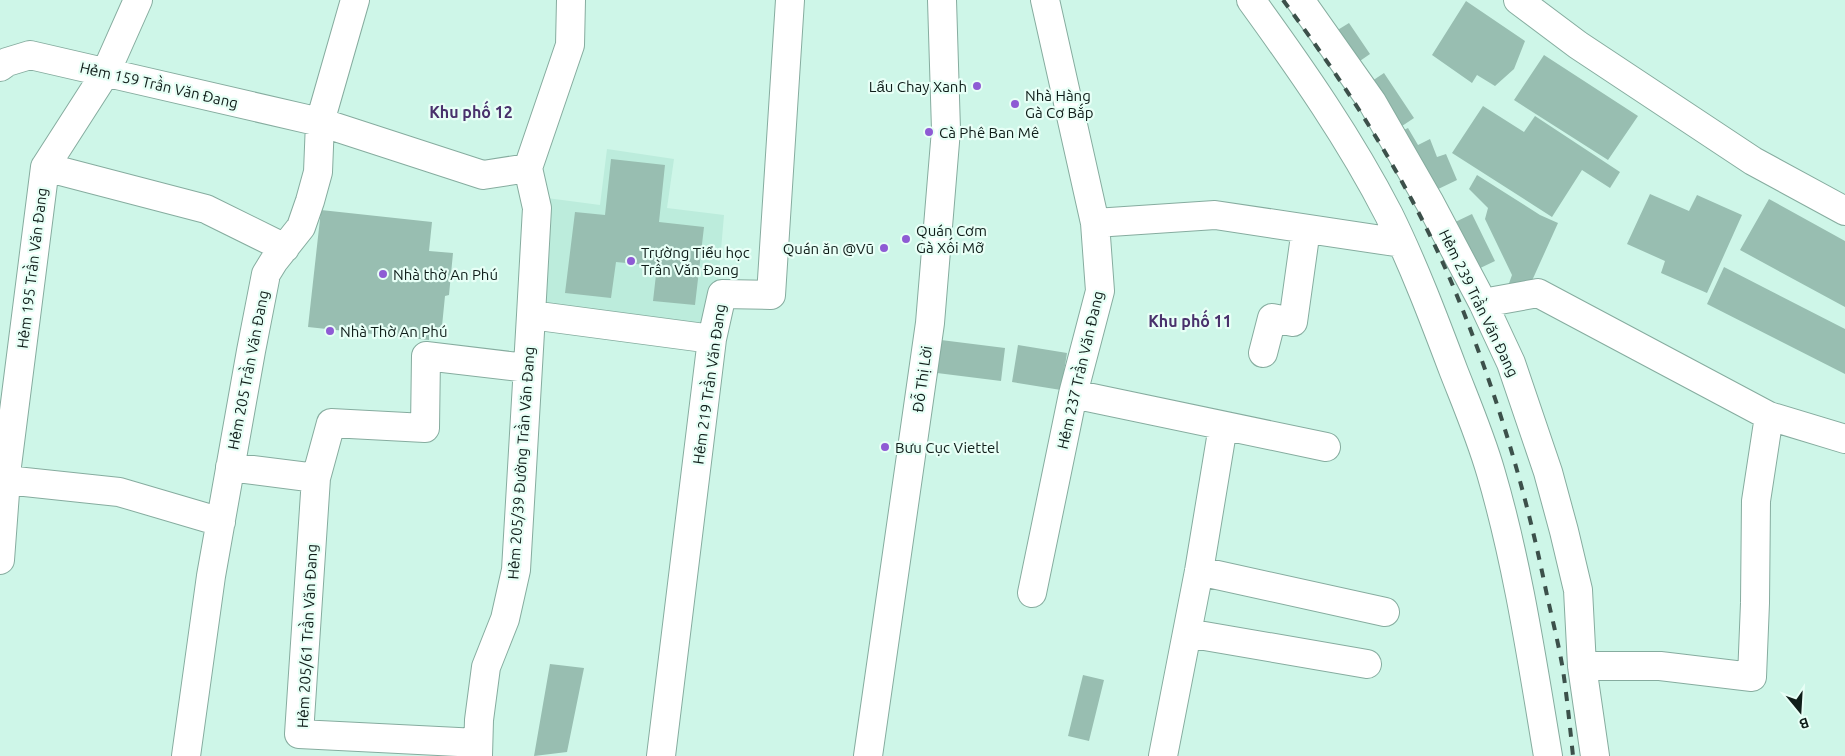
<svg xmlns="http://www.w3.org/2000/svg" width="1845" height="756" viewBox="0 0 1845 756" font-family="Ubuntu,sans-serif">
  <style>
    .built { fill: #bcecdc }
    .building { fill: #98beb1 }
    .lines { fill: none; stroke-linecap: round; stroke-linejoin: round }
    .minor-casing { stroke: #86ac9f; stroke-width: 30 }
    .minor { stroke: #fff; stroke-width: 28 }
    .rail { stroke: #3c504a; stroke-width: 4; stroke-dasharray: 9 9; stroke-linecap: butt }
    .poi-dot { fill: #8e5bd4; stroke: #e7fff6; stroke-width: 2 }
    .labels { text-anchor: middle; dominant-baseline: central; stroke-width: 4.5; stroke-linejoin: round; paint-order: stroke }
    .street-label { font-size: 15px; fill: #0f1d19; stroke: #e7fff6 }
    .poi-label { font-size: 15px; fill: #0f1d19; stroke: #e7fff6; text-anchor: start }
    .neighbourhood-label { font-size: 16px; font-weight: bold; fill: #49316c; stroke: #e7fff6 }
  </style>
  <rect width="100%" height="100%" fill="#cef6e8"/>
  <!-- built -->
  <path class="built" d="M607 149 674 159 667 208 724 215 715 320 673 327 538 307 547 198 600 205Z"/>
  <!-- building -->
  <path class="building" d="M1466 1 1525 41 1514 69 1495 86 1477 75 1472 83 1432 55Z
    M1349 23 1370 54 1357 63 1336 31Z
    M1544 55 1638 116 1608 160 1514 100Z
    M1384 73 1414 118 1396 130 1366 85Z
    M1483 106 1524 132 1535 116 1620 172 1610 188 1582 170 1552 217 1452 153Z
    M1408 128 1418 145 1430 139 1437 157 1446 154 1457 180 1432 192 1395 134Z
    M611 159 665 165 659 222 704 227 695 305 653 301 657 266 616 262 611 298 565 293 575 212 605 215Z
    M1477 175 1540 215 1558 223 1526 294 1508 286 1512 275 1485 219 1488 208 1469 189Z
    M1650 194 1689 211 1697 195 1742 215 1707 293 1661 273 1665 261 1627 244Z
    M1769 199 1845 241V307L1740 250Z
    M321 210 432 222 429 251 453 253 449 295 445 296 441 336 429 335V340L308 327Z
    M1472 214 1495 261 1474 271 1451 224Z
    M1724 267 1845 329V374L1707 304Z
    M941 340 1005 348 1001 381 937 373Z
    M1018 345 1067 353 1061 390 1012 382Z
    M550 664 584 668 567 752 534 756Z
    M1083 675 1104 680 1089 741 1068 736Z"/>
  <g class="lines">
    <defs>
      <path id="minor" d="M1251 0C1301 69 1350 139 1389 215 1414 266 1434 319 1454 372 1467 405 1481 438 1491 473 1518 565 1532 661 1548 756
        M1300 0 1372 102 1430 203 1483 303 1511 363 1548 472 1564 531 1578 590 1582 666 1595 756
        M1518 0 1578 45 1753 161 1845 211
        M0 67 7 62 30 55 320 122 483 175 528 168 537 208 531 315 712 339
        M45 167 206 209 285 248
        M528 168 570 45 571 0
        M1095 223 1215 215 1402 243
        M1483 303 1538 293 1769 416
        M1263 353 1272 318 1293 322 1306 229
        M1073 394 1326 447
        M230 467 316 478 299 734 478 743
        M316 478 331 423 425 428 426 356 527 368
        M6 480 119 492 221 522
        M0 560 7 466 45 167 106 72 138 0
        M1199 571 1385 612
        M1032 593 1073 394 1100 291 1095 223 1045 0
        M1187 633 1367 664
        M1582 666H1660L1752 677 1755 603 1756 501 1769 416 1845 439
        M186 756 211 576 251 351 266 274 274 261 301 227 310 201 318 172 320 122 355 0
        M478 756 479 720 486 667 505 619 516 570 531 315
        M661 756 712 339 722 294 771 295 790 0
        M868 756 930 323 946 130 942 0
        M1163 756 1199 571 1223 426"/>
    </defs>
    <!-- minor casing -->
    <use href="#minor" class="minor-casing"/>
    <!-- minor -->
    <use href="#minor" class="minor"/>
    <!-- rail -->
    <path class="rail" d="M1283 0C1349 89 1410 184 1453 286 1493 382 1523 480 1544 581 1550 611 1558 640 1563 670 1567 698 1570 727 1573 756"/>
  </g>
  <!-- markers -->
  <g class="poi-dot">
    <circle cx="977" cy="86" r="5"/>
    <circle cx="1015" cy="104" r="5"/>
    <circle cx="929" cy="132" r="5"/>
    <circle cx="906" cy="239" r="5"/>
    <circle cx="884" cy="248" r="5"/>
    <circle cx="631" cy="261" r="5"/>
    <circle cx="383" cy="274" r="5"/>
    <circle cx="330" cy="331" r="5"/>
    <circle cx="885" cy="447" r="5"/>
  </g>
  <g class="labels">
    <!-- street labels -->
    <g class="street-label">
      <text transform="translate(159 85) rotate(13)">Hẻm 159 Trần Văn Ðang</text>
      <text transform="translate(32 268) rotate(-83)">Hẻm 195 Trần Văn Ðang</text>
      <text transform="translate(1479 303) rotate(64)">Hẻm 239 Trần Văn Đang</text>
      <text transform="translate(248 370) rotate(-79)">Hẻm 205 Trần Văn Ðang</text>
      <text transform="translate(1080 370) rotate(-77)">Hẻm 237 Trần Văn Đang</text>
      <text transform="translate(922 379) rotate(-82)">Đỗ Thị Lời</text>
      <text transform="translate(709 384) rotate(-82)">Hẻm 219 Trần Văn Ðang</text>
      <text transform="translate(521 463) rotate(-86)">Hẻm 205/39 Đường Trần Văn Đang</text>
      <text transform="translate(307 636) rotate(-87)">Hẻm 205/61 Trần Văn Đang</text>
    </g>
    <!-- poi labels -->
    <g class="poi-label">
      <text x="967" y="86" text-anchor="end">Lẩu Chay Xanh</text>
      <text x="1025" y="95">Nhà Hàng<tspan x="1025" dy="17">Gà Cơ Bắp</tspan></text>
      <text x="939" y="132">Cà Phê Ban Mê</text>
      <text x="916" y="230">Quán Cơm<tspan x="916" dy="17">Gà Xối Mỡ</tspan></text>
      <text x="874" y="248" text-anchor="end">Quán ăn @Vũ</text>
      <text x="641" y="252">Trường Tiểu học<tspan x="641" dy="17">Trần Văn Đang</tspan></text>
      <text x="393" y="274">Nhà thờ An Phú</text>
      <text x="340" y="331">Nhà Thờ An Phú</text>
      <text x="895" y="447">Bưu Cục Viettel</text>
    </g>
    <!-- neighbourhood labels -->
    <g class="neighbourhood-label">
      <text x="471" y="112">Khu phố 12</text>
      <text x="1190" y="321">Khu phố 11</text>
    </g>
  </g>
  <!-- north arrow -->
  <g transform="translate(1800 711) rotate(162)" stroke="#e7fff6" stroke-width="4" paint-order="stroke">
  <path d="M0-4L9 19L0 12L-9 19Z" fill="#0f1d19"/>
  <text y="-8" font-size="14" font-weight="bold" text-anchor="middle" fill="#0f1d19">B</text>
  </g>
</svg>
